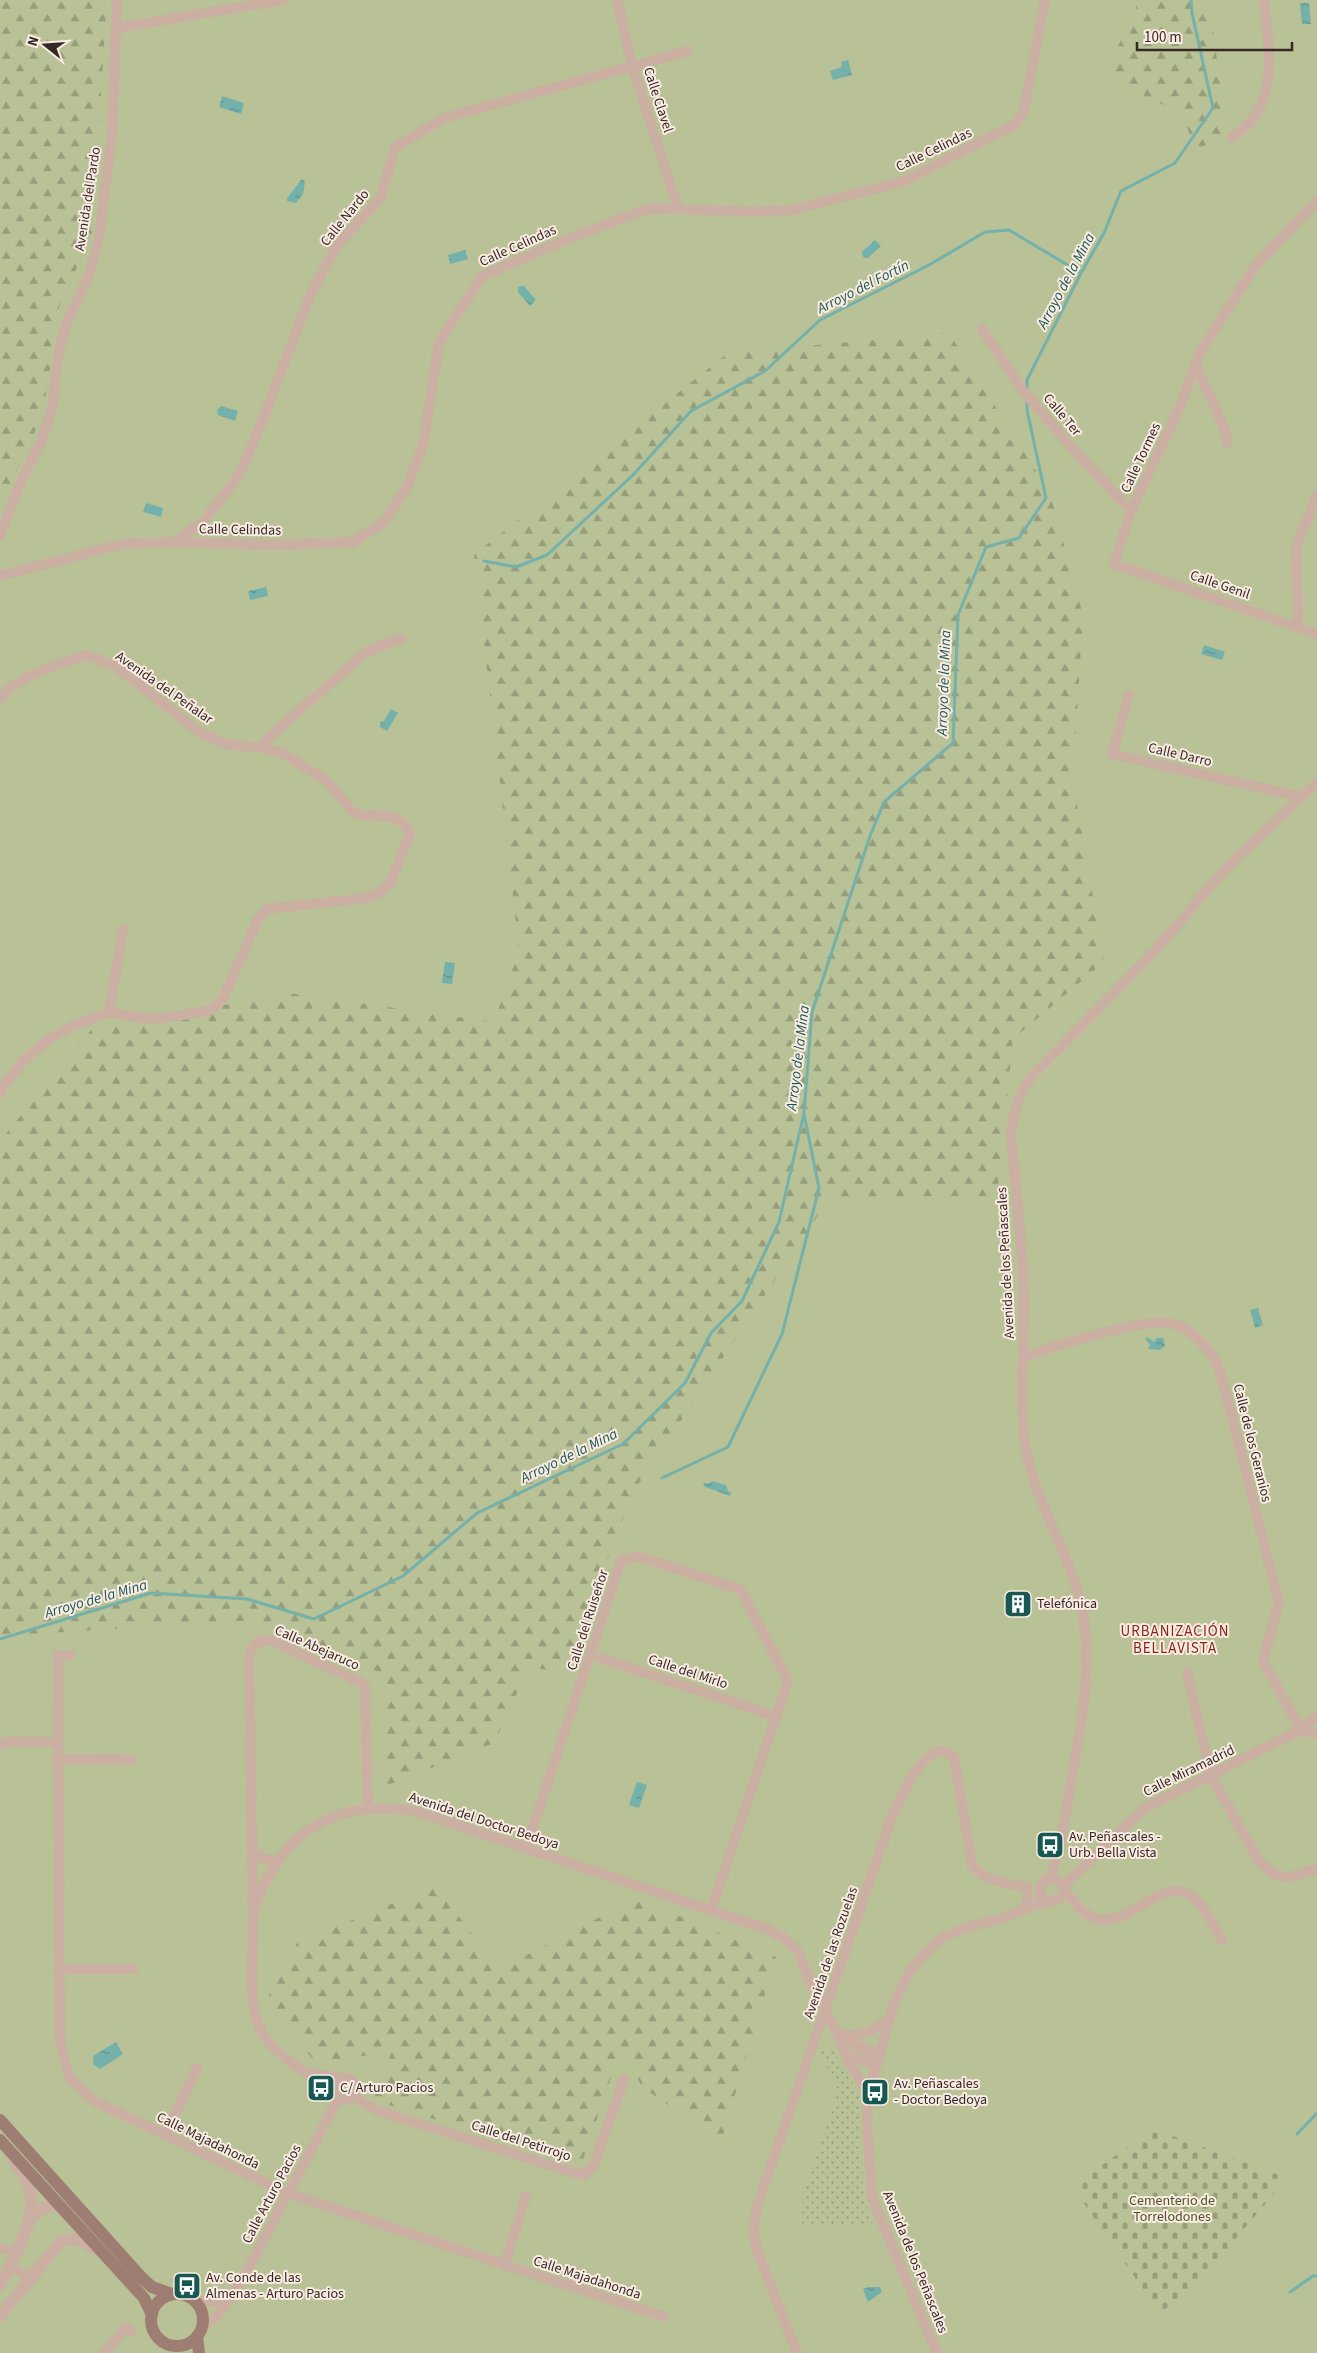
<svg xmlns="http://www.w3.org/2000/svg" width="1317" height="2353" viewBox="0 0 1317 2353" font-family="'Source Sans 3',sans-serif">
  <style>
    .green { fill: #b9c196 }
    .forest { fill: url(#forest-firs) }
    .cemetery { fill: url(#cemetery-stones) }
    .garden { fill: url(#garden-dots) }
    .water { fill: url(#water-ripples) }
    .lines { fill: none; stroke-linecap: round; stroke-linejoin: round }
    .stream { stroke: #74b1ab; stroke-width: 3 }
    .minor { stroke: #caafa2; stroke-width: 10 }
    .tertiary { stroke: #caafa2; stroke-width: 12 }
    .secondary { stroke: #9e7d73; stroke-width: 12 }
    .labels { text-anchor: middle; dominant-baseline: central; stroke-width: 4; stroke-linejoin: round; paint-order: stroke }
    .street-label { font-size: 14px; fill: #352825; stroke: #faece3 }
    .poi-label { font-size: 14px; fill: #352825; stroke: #faece3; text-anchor: start }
    .park-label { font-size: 14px; fill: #4a5427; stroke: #faece3 }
    .water-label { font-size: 15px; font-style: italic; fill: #185853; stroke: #faece3 }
    .neighbourhood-label { font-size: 15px; letter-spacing: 1px; fill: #88251a; stroke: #faece3 }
  </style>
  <defs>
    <pattern id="forest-firs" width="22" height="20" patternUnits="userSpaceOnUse" patternTransform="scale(1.25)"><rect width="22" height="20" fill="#b9c196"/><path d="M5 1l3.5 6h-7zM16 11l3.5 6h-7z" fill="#979d7a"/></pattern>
    <pattern id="cemetery-stones" width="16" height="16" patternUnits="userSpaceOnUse" patternTransform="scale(1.25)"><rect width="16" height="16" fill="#b9c196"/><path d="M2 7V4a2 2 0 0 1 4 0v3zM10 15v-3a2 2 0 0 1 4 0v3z" fill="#979d7a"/></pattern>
    <pattern id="garden-dots" width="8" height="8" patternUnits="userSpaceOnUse" patternTransform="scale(1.25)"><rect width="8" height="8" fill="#b9c196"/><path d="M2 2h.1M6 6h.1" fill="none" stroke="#979d7a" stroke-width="1.8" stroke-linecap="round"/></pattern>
    <pattern id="water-ripples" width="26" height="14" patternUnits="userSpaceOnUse" patternTransform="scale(1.25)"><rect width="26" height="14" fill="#74b1ab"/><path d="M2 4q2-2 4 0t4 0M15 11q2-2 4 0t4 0" fill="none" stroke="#60908b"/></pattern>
  </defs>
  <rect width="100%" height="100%" fill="#f2e1d6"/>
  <!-- green -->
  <path class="green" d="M0 0H1317V2353H0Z"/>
  <!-- forest -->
  <path class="forest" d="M0 0H107L92 235 59 307 43 414 0 506Z
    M1139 0H1209L1227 135 1194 150 1185 119 1155 100 1146 111 1105 75Z
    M949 333 1050 493 1083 615 1073 781 1104 962 1013 1039 997 1196 830 1197 632 1494 565 1673 529 1667 494 1743 381 1788V1673L256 1620 0 1636V1141L92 1029 288 993 494 1022 519 951 474 555 728 353Z
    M436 1885 498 1970 637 1898 776 1957 721 2142 641 2086 632 2064 616 2063 581 2165 373 2100 392 2051 317 2064 265 2003 297 1943Z"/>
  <!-- cemetery -->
  <path class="cemetery" d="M1154 2129 1287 2178 1215 2263 1160 2314 1072 2186Z"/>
  <!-- garden -->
  <path class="garden" d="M822 2044 827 2053 833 2050 860 2095 863 2192 873 2225H802L803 2194 838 2091 819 2049Z"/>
  <!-- water -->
  <path class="water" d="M1300 3H1309L1311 24H1302Z
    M848 60 852 75 833 80 830 71 842 67 841 62Z
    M222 96 244 103 241 114 219 107Z
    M302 179 305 182 303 194 296 203 287 201V198Z
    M875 240 881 246 868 258 863 257 862 252Z
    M465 250 468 259 450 264 448 255Z
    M521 286H524L536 300 530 306 518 292V287Z
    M221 406 238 411 235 421 218 415 217 410Z
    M146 503 163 508 161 517 143 512Z
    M266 587 268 596 250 600 248 591Z
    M1204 645 1225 652 1222 660 1201 654Z
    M391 709 398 713 387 731 380 727V722L384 721Z
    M445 962 455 963 452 984 442 983Z
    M1258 1308 1263 1325 1255 1328 1250 1310Z
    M1147 1337 1154 1342 1157 1338H1163L1165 1346 1160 1350 1148 1349 1150 1344 1145 1339Z
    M712 1481 726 1485 728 1491 731 1492 730 1496 703 1486 704 1483 708 1484Z
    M637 1782 647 1785 639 1808 629 1805Z
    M116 2042 123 2054 100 2069 94 2065 93 2056Z
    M869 2287H880L882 2292 868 2302 863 2289Z"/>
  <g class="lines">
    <!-- stream -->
    <path class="stream" d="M1027 390V380L1081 273 1104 233 1121 191 1175 163 1213 108 1192 13 1191 0
      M484 561 516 567 547 555 633 475 691 411 765 371 820 320 929 265 985 232 1009 230 1081 273
      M662 1478 728 1447 782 1334 819 1188 804 1114
      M0 1639 151 1593 247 1599 314 1619 403 1576 477 1513 623 1444 685 1383 711 1333 742 1301 779 1222 804 1113 812 1012 870 836 884 802 953 743 958 615 986 547 1019 538 1046 498 1027 410V399
      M1297 2134 1317 2113
      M1290 2292 1313 2276H1317"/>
    <!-- minor -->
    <path class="minor" d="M617 0 633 68 678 208
      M116 28 283 0
      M1232 138C1239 132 1249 125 1254 117 1278 84 1267 38 1264 0
      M1317 201 1256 265 1200 352 1181 404 1131 511 1114 564 1317 634
      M982 329 1021 388 1072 448 1131 511
      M1196 365 1226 432 1227 443
      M0 535 22 479 41 442 52 408 59 350 67 322 90 273 99 238 112 133 117 0
      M174 542 205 520 239 475 261 424 311 293 336 247 381 197 395 147 444 118 688 51
      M0 576 122 544 174 542 274 545 353 542 384 522 407 487 423 445 439 343 482 276 570 238 650 208 759 212 791 210 905 181 1016 124 1024 110 1045 0
      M1298 627 1296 547 1317 495
      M1129 695 1112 754 1301 797
      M0 699C19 674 57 666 85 655L114 665 201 733 226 744 263 748 282 753 326 780 353 812 362 815 395 817 407 827 410 834 390 883 381 892 367 898 267 909 257 921 223 999 209 1011 163 1018H142L109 1012 72 1026 47 1040 22 1062 4 1085 0 1093
      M263 748 267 739 366 652 401 638
      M109 1012 123 930
      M1024 1358C1048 1347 1146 1318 1169 1323 1194 1328 1211 1350 1220 1371L1279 1602 1263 1661 1301 1730 1317 1734
      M70 1655H58L60 2042 69 2077 94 2101 287 2193 664 2317
      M591 1655 775 1716
      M1187 1672 1211 1776 1260 1863 1276 1875 1289 1877 1317 1869
      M0 1745 10 1742H57
      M57 1759 132 1760
      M526 1848 621 1561 636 1556 740 1589 788 1681 711 1910
      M251 1849 264 1859 277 1861
      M1050 1877C1062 1845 1066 1811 1072 1777 1082 1717 1095 1657 1079 1596 1065 1546 1035 1500 1026 1449 1018 1399 1025 1347 1024 1296 1023 1242 1015 1187 1011 1133 1014 1111 1019 1095 1031 1077L1153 953 1226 868 1317 783
      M1063 1886 1145 1808 1301 1730 1317 1716
      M1064 1887C1112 1969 1149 1869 1191 1896 1205 1905 1213 1926 1222 1940
      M253 1907 249 1657C253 1643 258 1638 273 1641L361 1683 365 1687 368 1807
      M59 1969H133
      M838 2034C862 2037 867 2034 887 2021
      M841 2036 855 2045 879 2054
      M845 2054 876 2065
      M310 2073 343 2078
      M333 2089a11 11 0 1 1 22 0a11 11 0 1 1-22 0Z
      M334 2093C312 2076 275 2056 262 2032 250 2011 252 1985 252 1961 253 1948 252 1933 253 1920 255 1904 262 1887 270 1874 303 1816 353 1802 415 1811L767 1929 785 1939 798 1952 811 1983 838 2034 845 2054 868 2094
      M352 2096 376 2110 575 2173 585 2174 592 2168 596 2159 624 2079
      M165 2135 197 2068
      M0 2248 15 2252
      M9 2265 31 2279
      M504 2266 526 2196
      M195 2301 227 2302
      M201 2329 220 2313 246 2273 338 2099
      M104 2353 126 2327 131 2331
      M797 2353 758 2253 753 2232 757 2206 891 1819C898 1803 920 1752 940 1751 946 1750 949 1754 954 1757L972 1864C983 1882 1007 1883 1027 1887L1028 1900 1023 1910
      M937 2353 872 2198 867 2123 868 2094 895 2000 910 1971 926 1952 942 1938 968 1927 1000 1919 1033 1906 1059 1899 1064 1891 1062 1883 1054 1878 1044 1880 1040 1888 1041 1896 1051 1902"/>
    <!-- tertiary -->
    <path class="tertiary" d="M30 2220C40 2207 50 2203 66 2207
      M0 2285C14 2255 42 2215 27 2181 25 2174 18 2168 14 2162
      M0 2316 61 2241C77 2236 84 2242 97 2250"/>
    <!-- secondary -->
    <path class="secondary" d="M0 2120 142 2278 152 2287 172 2294
      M0 2140 144 2298 152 2315
      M151 2320a26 26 0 1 1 52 0a26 26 0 1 1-52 0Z
      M197 2336 199 2353"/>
  </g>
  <!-- icons -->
  <defs>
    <symbol id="building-square" viewBox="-11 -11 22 22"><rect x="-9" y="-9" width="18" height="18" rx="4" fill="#185853" stroke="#faece3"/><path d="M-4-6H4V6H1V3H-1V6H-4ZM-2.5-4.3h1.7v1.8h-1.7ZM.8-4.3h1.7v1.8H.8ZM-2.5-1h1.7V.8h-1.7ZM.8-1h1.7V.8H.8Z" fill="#fff"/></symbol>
    <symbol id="bus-square" viewBox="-11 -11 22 22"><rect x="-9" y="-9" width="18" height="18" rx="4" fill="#185853" stroke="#faece3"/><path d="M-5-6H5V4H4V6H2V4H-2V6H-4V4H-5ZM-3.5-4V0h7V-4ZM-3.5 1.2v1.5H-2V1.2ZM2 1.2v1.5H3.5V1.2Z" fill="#fff"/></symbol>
  </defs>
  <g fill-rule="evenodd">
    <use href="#building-square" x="1002" y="1588" width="32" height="32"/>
    <use href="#bus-square" x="1034" y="1829" width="32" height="32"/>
    <use href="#bus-square" x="305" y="2072" width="32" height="32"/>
    <use href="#bus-square" x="859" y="2076" width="32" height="32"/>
    <use href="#bus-square" x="171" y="2270" width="32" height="32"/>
  </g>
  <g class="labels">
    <!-- street labels -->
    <g class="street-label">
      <text transform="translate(658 100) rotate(72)">Calle Clavel</text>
      <text transform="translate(934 150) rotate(-26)">Calle Celindas</text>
      <text transform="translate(88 199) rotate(-81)">Avenida del Pardo</text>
      <text transform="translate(345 218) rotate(-51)">Calle Nardo</text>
      <text transform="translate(518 246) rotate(-24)">Calle Celindas</text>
      <text transform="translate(1062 415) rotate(50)">Calle Ter</text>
      <text transform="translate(1141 458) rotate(-65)">Calle Tormes</text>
      <text transform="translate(240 530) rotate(1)">Calle Celindas</text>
      <text transform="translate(1220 585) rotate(19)">Calle Genil</text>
      <text transform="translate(164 688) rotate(35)">Avenida del Peñalar</text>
      <text transform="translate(1180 755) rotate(13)">Calle Darro</text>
      <text transform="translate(1006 1263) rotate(-93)">Avenida de los Peñascales</text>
      <text transform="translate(1252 1443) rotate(76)">Calle de los Geranios</text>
      <text transform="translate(588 1620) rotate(-72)">Calle del Ruiseñor</text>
      <text transform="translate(317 1648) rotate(24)">Calle Abejaruco</text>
      <text transform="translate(688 1672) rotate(18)">Calle del Mirlo</text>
      <text transform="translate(1189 1771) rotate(-26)">Calle Miramadrid</text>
      <text transform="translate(484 1821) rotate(18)">Avenida del Doctor Bedoya</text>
      <text transform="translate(831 1953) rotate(-71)">Avenida de las Rozuelas</text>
      <text transform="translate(208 2141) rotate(26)">Calle Majadahonda</text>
      <text transform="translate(521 2141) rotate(18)">Calle del Petirrojo</text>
      <text transform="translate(272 2194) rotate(-62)">Calle Arturo Pacios</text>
      <text transform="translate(915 2262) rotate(68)">Avenida de los Peñascales</text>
      <text transform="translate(587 2278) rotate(18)">Calle Majadahonda</text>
    </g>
    <!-- poi labels -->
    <g class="poi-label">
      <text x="1037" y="1604">Telefónica</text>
      <text x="1069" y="1837">Av. Peñascales -<tspan x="1069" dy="16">Urb. Bella Vista</tspan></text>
      <text x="894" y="2084">Av. Peñascales<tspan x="894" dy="16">- Doctor Bedoya</tspan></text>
      <text x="340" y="2088">C/ Arturo Pacios</text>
      <text x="206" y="2278">Av. Conde de las<tspan x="206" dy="16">Almenas - Arturo Pacios</tspan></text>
    </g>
    <!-- park labels -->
    <g class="park-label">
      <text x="1172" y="2201">Cementerio de<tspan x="1172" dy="16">Torrelodones</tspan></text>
    </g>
    <!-- water labels -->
    <g class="water-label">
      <text transform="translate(1066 281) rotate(-62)">Arroyo de la Mina</text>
      <text transform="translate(863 287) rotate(-27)">Arroyo del Fortín</text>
      <text transform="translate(944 683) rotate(-88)">Arroyo de la Mina</text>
      <text transform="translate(798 1058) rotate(-83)">Arroyo de la Mina</text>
      <text transform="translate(569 1456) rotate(-26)">Arroyo de la Mina</text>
      <text transform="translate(96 1599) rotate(-16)">Arroyo de la Mina</text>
    </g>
    <!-- neighbourhood labels -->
    <g class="neighbourhood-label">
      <text x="1175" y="1631">URBANIZACIÓN<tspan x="1175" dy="17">BELLAVISTA</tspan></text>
    </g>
  </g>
  <!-- north arrow -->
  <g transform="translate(45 45) rotate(287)" stroke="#faece3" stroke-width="4" paint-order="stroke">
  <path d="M0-4L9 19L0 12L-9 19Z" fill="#352825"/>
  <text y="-8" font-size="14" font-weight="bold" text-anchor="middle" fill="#352825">N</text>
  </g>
  <!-- scale -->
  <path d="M1137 42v8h155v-8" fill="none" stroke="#352825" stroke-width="2.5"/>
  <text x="1144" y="42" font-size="15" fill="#352825" stroke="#faece3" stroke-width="4" paint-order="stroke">100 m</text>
</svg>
